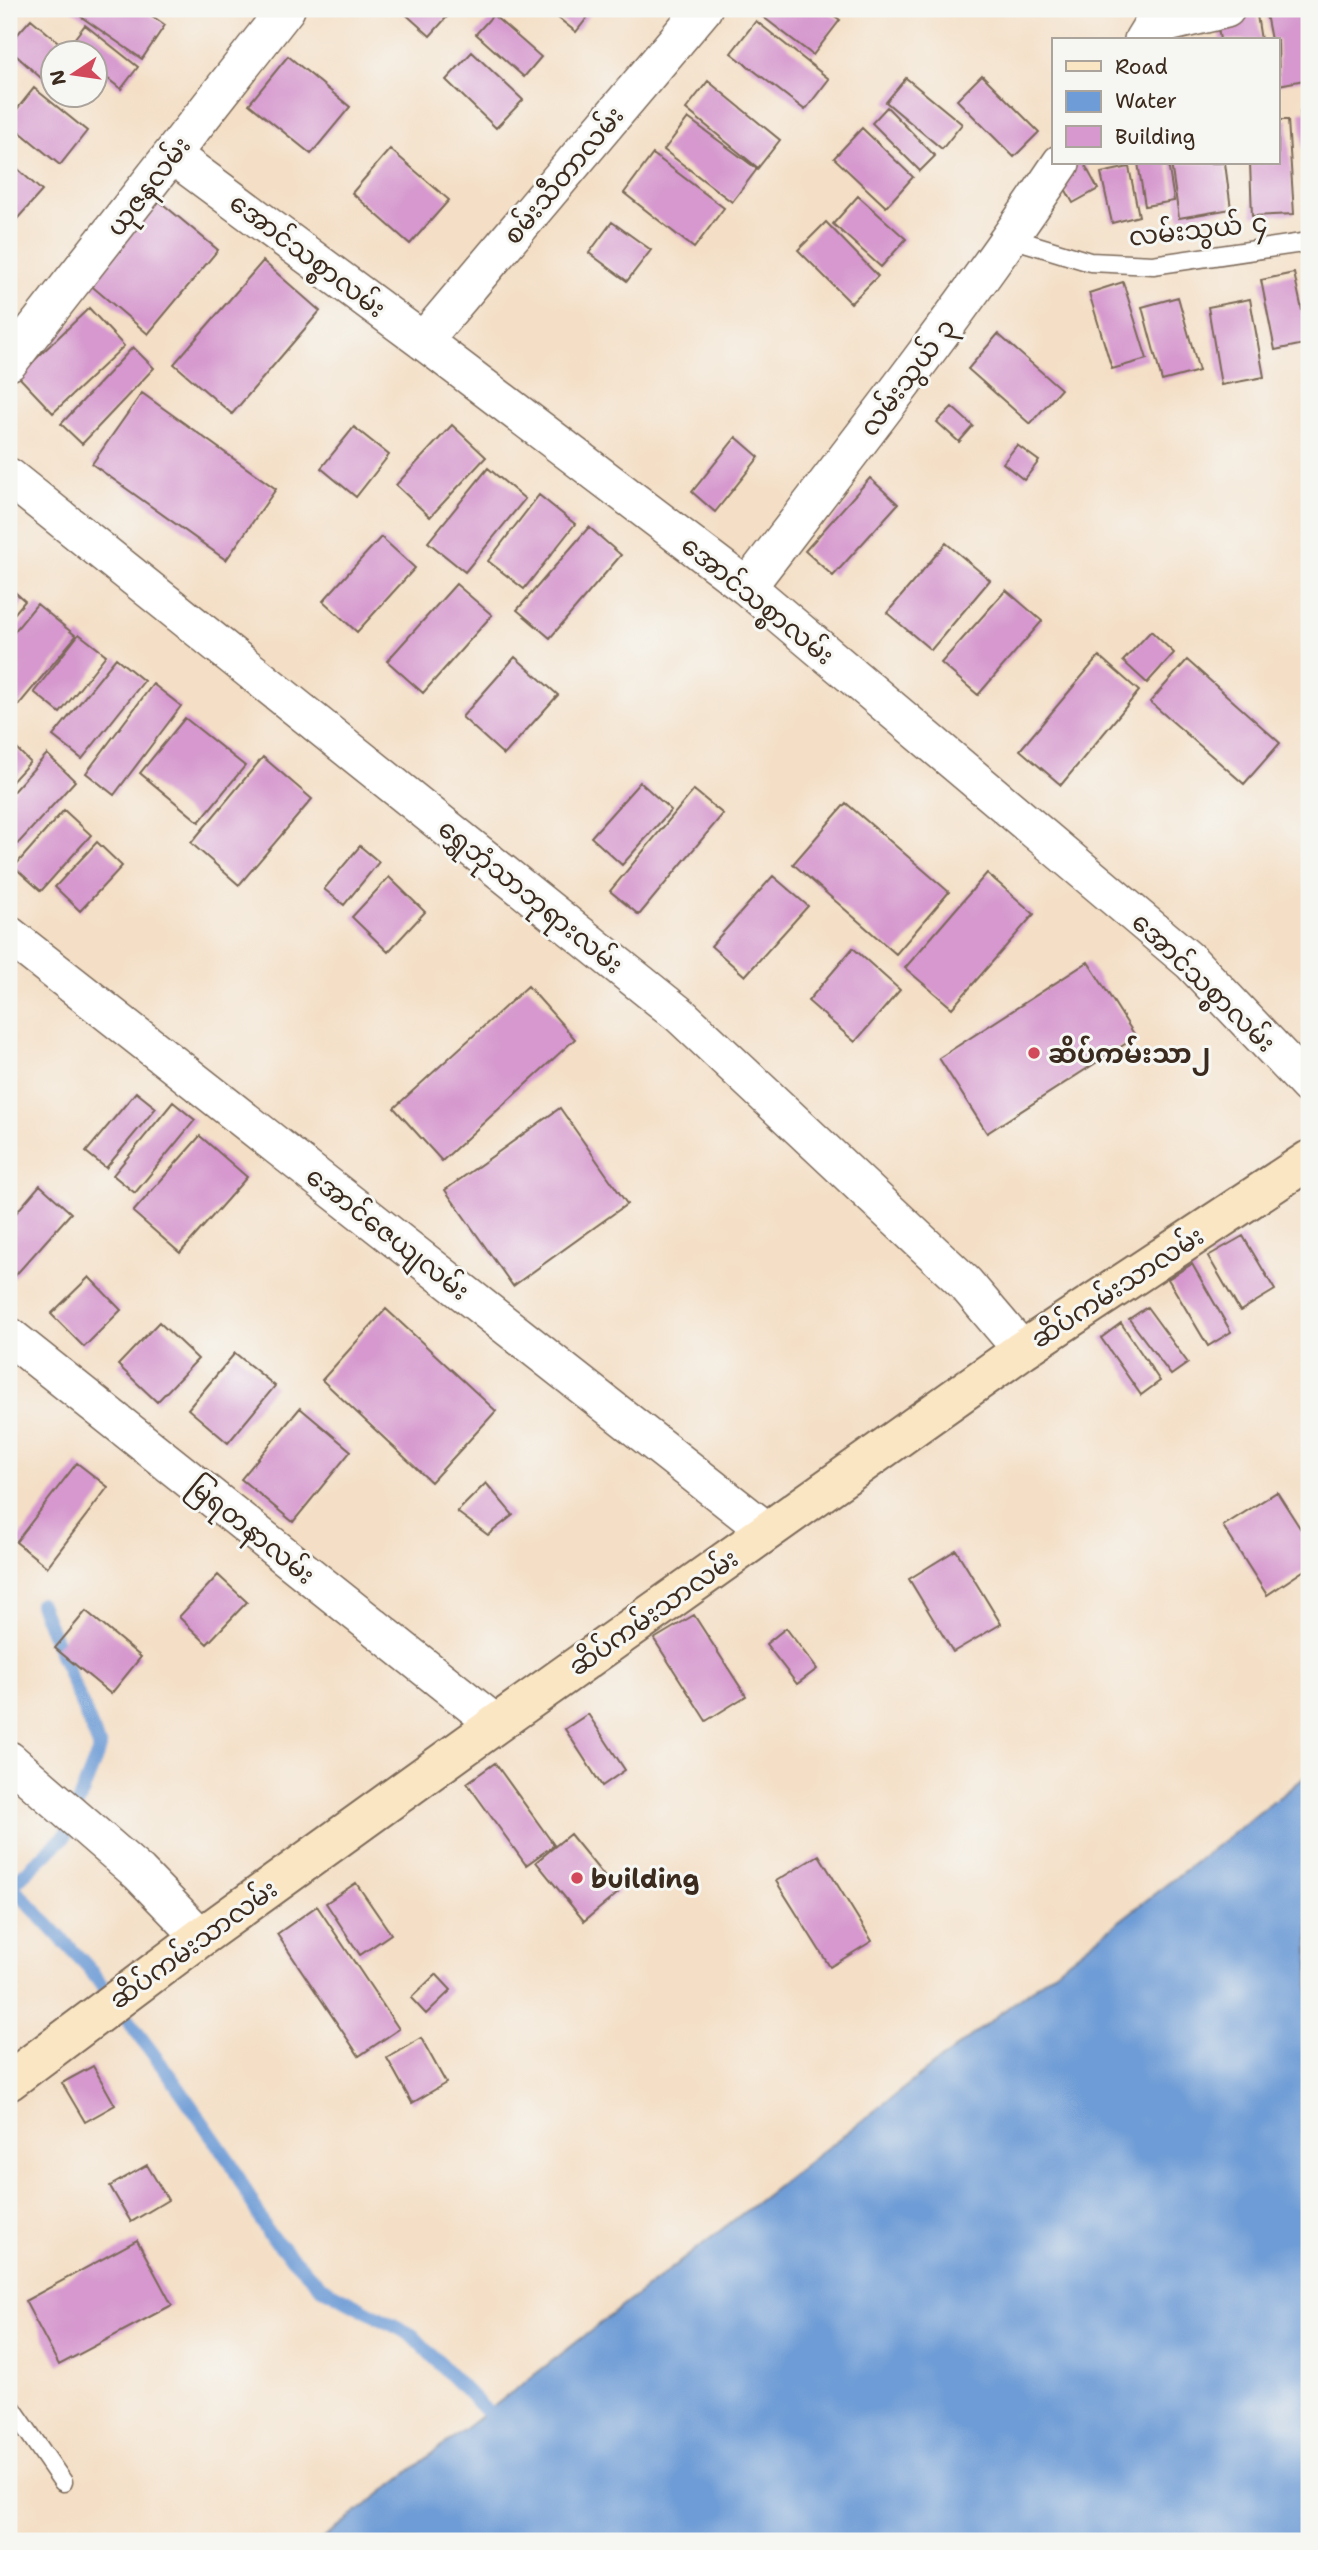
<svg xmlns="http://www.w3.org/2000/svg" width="1318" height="2550" viewBox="0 0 1318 2550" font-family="'Shantell Sans','Noto Sans Myanmar',sans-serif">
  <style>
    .water { fill: #6e9cd6; stroke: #54637a; stroke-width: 2 }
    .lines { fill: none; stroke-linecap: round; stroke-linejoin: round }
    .stream { stroke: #6e9cd6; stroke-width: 14 }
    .building { fill: #d698ce }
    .lane-casing { stroke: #7c6959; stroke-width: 21 }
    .street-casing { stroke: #7c6959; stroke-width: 40 }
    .secondary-casing { stroke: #7c6959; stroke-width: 42 }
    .lane { stroke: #fff; stroke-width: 18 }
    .street { stroke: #fff; stroke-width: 37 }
    .secondary { stroke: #fbe6c4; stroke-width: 38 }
    .poi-dot { fill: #d1495b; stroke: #f6f6f2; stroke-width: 2.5 }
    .labels { text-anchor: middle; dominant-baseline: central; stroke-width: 6; stroke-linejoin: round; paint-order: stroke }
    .street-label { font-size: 26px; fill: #3b2a1e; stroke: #f6f6f2 }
    .poi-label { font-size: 26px; font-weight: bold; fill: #3b2a1e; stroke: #f6f6f2; text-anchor: start }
  </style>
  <rect width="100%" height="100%" fill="#f6f6f2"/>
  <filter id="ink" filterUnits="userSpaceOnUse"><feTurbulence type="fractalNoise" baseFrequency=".0143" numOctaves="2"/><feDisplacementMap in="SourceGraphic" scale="14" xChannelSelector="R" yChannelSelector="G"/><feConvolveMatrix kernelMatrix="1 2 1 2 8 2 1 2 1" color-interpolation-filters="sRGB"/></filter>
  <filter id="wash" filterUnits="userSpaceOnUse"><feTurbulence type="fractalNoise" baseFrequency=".00686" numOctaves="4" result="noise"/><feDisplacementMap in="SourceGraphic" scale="28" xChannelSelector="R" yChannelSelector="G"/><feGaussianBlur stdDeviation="1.57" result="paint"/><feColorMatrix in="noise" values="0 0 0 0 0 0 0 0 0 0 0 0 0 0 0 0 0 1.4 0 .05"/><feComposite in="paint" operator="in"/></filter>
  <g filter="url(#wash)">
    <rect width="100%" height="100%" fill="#f4dfc6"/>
    <!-- water -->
    <path class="water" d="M1309 1774V2541H320Z"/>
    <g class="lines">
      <!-- stream -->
      <path class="stream" d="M12 1886 88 1967 175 2083 232 2165 268 2233 321 2287 412 2335 487 2412
        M9 1888 65 1836 100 1748 40 1604"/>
    </g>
    <g id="blocks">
      <!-- building -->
      <path class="building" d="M70 9H142L165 25 142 59Z
        M400 9H454L430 36Z
        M547 9H594L576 32Z
        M755 9H825L840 20 813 55 754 10Z
        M1256 9 1261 40H1220L1216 16Z
        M1265 9H1306L1309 30V79L1279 85 1278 40H1271Z
        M493 15 541 57 524 77 476 34Z
        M31 19 70 52H52V88L9 49V44Z
        M756 21 829 79 805 110 731 53Z
        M85 25 138 67 121 89 94 68V52H74L68 47Z
        M472 52 523 100 496 128 446 80Z
        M288 56 350 107 311 154 249 104Z
        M982 75 1039 132 1014 157 957 100Z
        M906 78 962 124 942 149 886 102Z
        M708 81 780 140 758 168 686 109Z
        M34 88 87 131 60 165 9 123V119Z
        M887 107 935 156 920 171 872 123Z
        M1309 111V195H1306L1300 112Z
        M688 118 757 169 732 202 664 150Z
        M1278 120H1288L1294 214 1252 216 1250 163H1278Z
        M862 128 913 177 886 207 834 158Z
        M390 149 449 200 410 244 352 193Z
        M653 154 724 208 694 248 624 193Z
        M1049 160 1054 163H1084L1098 189 1073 203Z
        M9 161 42 191 9 228Z
        M1138 163H1168L1174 201 1145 206Z
        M1171 163H1225L1231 209 1179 218Z
        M1129 167 1139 216 1112 223 1101 173Z
        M858 196 906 239 881 267 833 224Z
        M158 200 218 250 148 334 88 283Z
        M612 222 651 250 627 281 589 253Z
        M826 222 878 276 851 303 798 250Z
        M263 261 320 311 232 414 174 364Z
        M1294 273 1309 343 1275 350 1261 280Z
        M1123 282 1147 359 1112 369 1089 293Z
        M1178 297 1199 371 1162 381 1142 307Z
        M1250 299 1264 377 1221 385 1208 307Z
        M89 308 124 346 53 413 18 376Z
        M998 334 1061 389 1030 424 968 369Z
        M133 347 154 368 82 444 61 424Z
        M142 393 276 489 226 560 92 464Z
        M952 407 973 426 959 442 937 422Z
        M452 425 486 457 430 517 396 485Z
        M354 427 389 455 356 497 321 468Z
        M736 437 759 457 715 512 692 492Z
        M1017 445 1039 461 1024 480 1003 463Z
        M488 468 525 499 465 572 428 542Z
        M870 478 898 504 833 576 805 551Z
        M539 495 575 524 524 589 488 561Z
        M589 527 621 555 550 638 517 610Z
        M381 537 415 568 357 632 323 601Z
        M946 543 990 580 931 650 887 613Z
        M456 584 492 615 423 693 387 661Z
        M9 587 25 601 9 620Z
        M1006 590 1042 621 978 695 941 663Z
        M37 604 76 636 12 713 9 710V638Z
        M1151 631 1174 653 1147 683 1123 661Z
        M79 634 106 655 60 713 34 692Z
        M1099 656 1139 691 1061 785 1020 750Z
        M515 657 558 695 504 755 462 717Z
        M116 658 144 681 82 759 53 736Z
        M1187 660 1280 743 1244 784 1150 702Z
        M153 684 181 706 114 795 86 773Z
        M185 718 245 766 199 822 140 773Z
        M9 741 30 762 9 785Z
        M47 754 75 781 13 849 9 845V796Z
        M263 757 312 799 239 885 191 843Z
        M640 782 671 810 622 865 591 837Z
        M694 790 723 814 639 915 610 891Z
        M846 803 949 892 896 954 793 864Z
        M64 810 91 835 41 891 14 867Z
        M97 842 122 866 80 911 55 887Z
        M360 846 379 862 344 905 324 889Z
        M987 873 1034 914 952 1008 905 968Z
        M773 876 808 906 745 976 711 946Z
        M389 877 425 912 388 952 352 917Z
        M853 948 900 990 855 1042 808 1001Z
        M1088 962 1136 1037 987 1133 939 1058Z
        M528 986 575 1039 442 1161 394 1108Z
        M136 1092 156 1108 106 1168 86 1152Z
        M173 1102 195 1120 135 1193 113 1175Z
        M560 1108 627 1204 513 1286 445 1190Z
        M200 1136 247 1177 180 1253 133 1212Z
        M40 1185 71 1213 13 1278 9 1274V1221Z
        M1243 1236 1275 1290 1240 1311 1208 1256Z
        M1192 1264 1231 1332 1208 1346 1168 1279Z
        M89 1277 121 1310 84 1347 51 1314Z
        M1147 1307 1188 1363 1171 1375 1129 1319Z
        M386 1309 496 1411 431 1482 322 1380Z
        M159 1322 198 1359 157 1402 118 1365Z
        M1121 1323 1160 1381 1141 1395 1101 1338Z
        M235 1353 275 1386 228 1443 188 1409Z
        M300 1408 351 1451 293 1522 241 1479Z
        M77 1463 108 1487 47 1567 16 1542Z
        M486 1483 513 1515 488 1535 457 1512Z
        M1277 1492 1309 1542V1567L1267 1595 1223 1526Z
        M956 1550 1001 1624 953 1652 909 1579Z
        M218 1575 247 1602 207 1644 179 1617Z
        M86 1611 141 1657 111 1694 55 1648Z
        M694 1615 746 1696 706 1721 654 1639Z
        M786 1628 817 1669 797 1684 766 1644Z
        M588 1714 625 1770 602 1786 565 1729Z
        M495 1763 554 1845 526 1865 467 1783Z
        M570 1834 618 1893 584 1921 536 1862Z
        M819 1855 872 1941 830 1967 776 1881Z
        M356 1883 391 1934 360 1955 326 1903Z
        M317 1906 399 2029 359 2056 277 1934Z
        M436 1974 451 1990 426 2014 411 1998Z
        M421 2038 446 2083 412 2103 387 2058Z
        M93 2066 115 2105 85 2122 62 2083Z
        M147 2165 168 2200 131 2222 110 2186Z
        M137 2240 172 2305 59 2365 25 2301Z"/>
    </g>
  </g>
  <g filter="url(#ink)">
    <use href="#blocks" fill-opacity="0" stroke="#7c6959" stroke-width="2"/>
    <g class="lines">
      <defs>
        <path id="lane" d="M1011 238 1090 262 1153 265 1309 242
          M9 2404 63 2482"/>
        <path id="street" d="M1143 40 1151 27 1226 9
          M172 155 423 341 747 587 1191 962 1309 1086
          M423 341 703 9
          M9 362 286 9
          M9 477 680 1015 965 1283 1022 1350
          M747 587C854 448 963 309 1061 163
          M9 935 767 1531
          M9 1336 496 1724
          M9 1760 139 1873 201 1937"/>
        <path id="secondary" d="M9 2081 201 1937 496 1724 1022 1350 1309 1160"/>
      </defs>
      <!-- lane casing -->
      <use href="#lane" class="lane-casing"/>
      <!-- street casing -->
      <use href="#street" class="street-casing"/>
      <!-- secondary casing -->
      <use href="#secondary" class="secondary-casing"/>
      <!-- lane -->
      <use href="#lane" class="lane"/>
      <!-- street -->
      <use href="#street" class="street"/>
      <!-- secondary -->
      <use href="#secondary" class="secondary"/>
    </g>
  </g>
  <!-- markers -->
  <g class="poi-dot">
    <circle cx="1034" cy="1053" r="7"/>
    <circle cx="577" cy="1878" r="7"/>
  </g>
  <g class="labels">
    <!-- street labels -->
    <g class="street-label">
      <text transform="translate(563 175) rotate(-50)">စမ်းသီတာလမ်း</text>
      <text transform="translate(148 186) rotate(-52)">ယုဇနလမ်း</text>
      <text transform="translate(1198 229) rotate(-6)">လမ်းသွယ် ၄</text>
      <text transform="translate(308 255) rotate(37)">အောင်သစ္စာလမ်း</text>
      <text transform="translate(907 377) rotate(-53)">လမ်းသွယ် ၃</text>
      <text transform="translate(758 600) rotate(39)">အောင်သစ္စာလမ်း</text>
      <text transform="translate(531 896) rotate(39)">ရွှေဘုံသာဘုရားလမ်း</text>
      <text transform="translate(1204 982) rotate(44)">အောင်သစ္စာလမ်း</text>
      <text transform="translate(388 1233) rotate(38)">အောင်ဇေယျလမ်း</text>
      <text transform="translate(1117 1287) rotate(-33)">ဆိပ်ကမ်းသာလမ်း</text>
      <text transform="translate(252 1530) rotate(39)">မြရတနာလမ်း</text>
      <text transform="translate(653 1612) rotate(-35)">ဆိပ်ကမ်းသာလမ်း</text>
      <text transform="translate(193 1944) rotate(-36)">ဆိပ်ကမ်းသာလမ်း</text>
    </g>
    <!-- poi labels -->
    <g class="poi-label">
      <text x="1048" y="1053">ဆိပ်ကမ်းသာ၂</text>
      <text x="591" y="1878">building</text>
    </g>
  </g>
  <!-- margin -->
  <rect width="1318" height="2550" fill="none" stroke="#f6f6f2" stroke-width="35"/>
  <!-- legend -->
  <rect x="1052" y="38" width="228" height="126" fill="#f6f6f2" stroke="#aba49d" stroke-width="2"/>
  <rect x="1066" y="61" width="35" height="10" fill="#fbe6c4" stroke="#aba49d" stroke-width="2"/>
  <text x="1115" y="74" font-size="21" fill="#3b2a1e">Road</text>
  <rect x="1066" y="91" width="35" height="21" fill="#6e9cd6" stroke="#aba49d" stroke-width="2"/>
  <text x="1115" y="108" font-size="21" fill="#3b2a1e">Water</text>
  <rect x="1066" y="126" width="35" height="21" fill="#d698ce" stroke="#aba49d" stroke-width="2"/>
  <text x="1115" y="144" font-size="21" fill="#3b2a1e">Building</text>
  <!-- north arrow -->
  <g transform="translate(74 74) rotate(257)"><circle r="33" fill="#f6f6f2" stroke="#aba49d" stroke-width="2"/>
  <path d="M0-5L12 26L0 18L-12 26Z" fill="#d1495b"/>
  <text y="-10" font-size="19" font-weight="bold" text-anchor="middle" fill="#3b2a1e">N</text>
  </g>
</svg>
